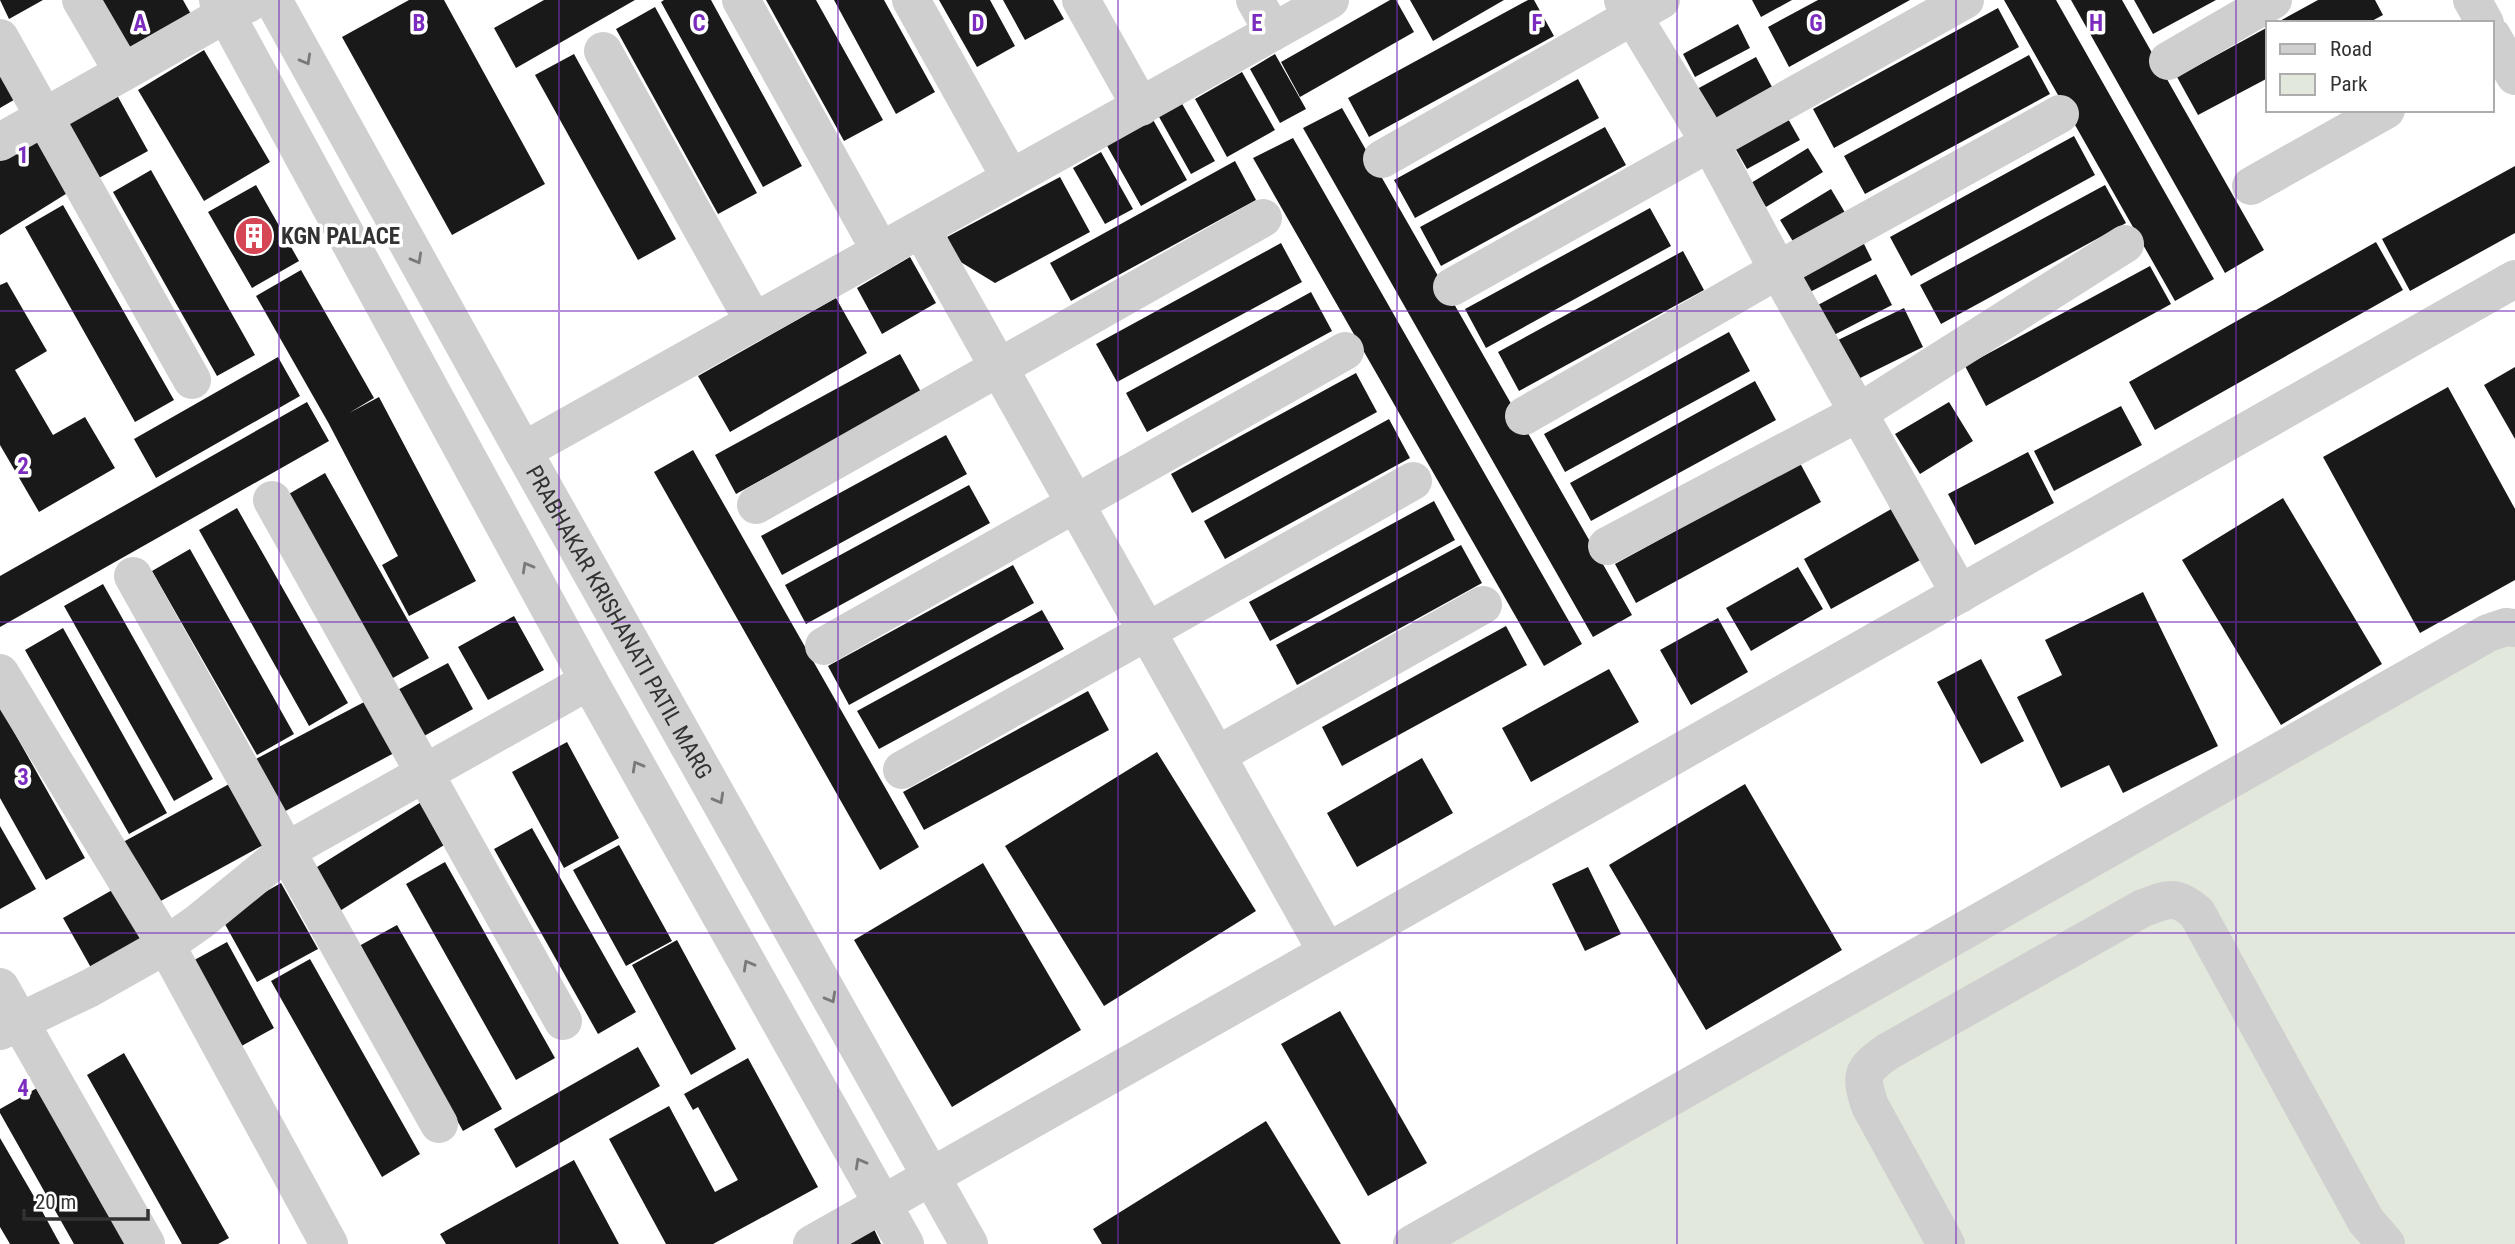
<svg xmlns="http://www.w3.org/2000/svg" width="2515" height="1244" viewBox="0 0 2515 1244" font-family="'Roboto Condensed',sans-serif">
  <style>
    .green { fill: #e2e8dc }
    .building { fill: #191919 }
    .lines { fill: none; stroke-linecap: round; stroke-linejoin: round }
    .minor { stroke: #cfcfcf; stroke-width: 38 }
    .oneway { stroke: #797979 }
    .grid { fill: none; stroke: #7b2cbf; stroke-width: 2; stroke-opacity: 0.55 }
    .labels { text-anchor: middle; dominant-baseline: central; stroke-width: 7; stroke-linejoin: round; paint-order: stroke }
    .poi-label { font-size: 23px; font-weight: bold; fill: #323232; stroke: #fff; text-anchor: start }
    .street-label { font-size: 23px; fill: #323232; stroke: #fff }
    .grid-label { font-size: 23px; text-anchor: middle; font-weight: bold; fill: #7b2cbf; stroke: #fff; stroke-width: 7; stroke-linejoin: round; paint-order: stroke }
  </style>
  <rect width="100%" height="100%" fill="#fff"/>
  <!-- green -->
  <path class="green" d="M2515 629V1244H1404Z"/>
  <!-- building -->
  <path class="building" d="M0 0H43L9 19Z
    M98 0H183L192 16 129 52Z
    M409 0H444L545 184 452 235 342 37Z
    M544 0H635L516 68 494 28Z
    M664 0H711L802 166 763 187 661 2Z
    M766 0H816L883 120 844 141Z
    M834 0H884L935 92 896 114Z
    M939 0H990L1015 46 977 67Z
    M1003 0H1053L1064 19 1025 40Z
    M1390 0H1396L1414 32 1300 97 1281 62Z
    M1410 0H1504L1433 41Z
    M1528 0H1534L1554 36 1369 137 1348 98Z
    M1752 0H1792L1761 17Z
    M1818 0H1910L1789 67 1768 27Z
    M2004 0H2056L2214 279 2175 301Z
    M2071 0H2122L2264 250 2225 273Z
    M2134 0H2216L2153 34Z
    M2318 0H2375L2383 15 2368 23H2276Z
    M655 7 757 193 718 214 616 29Z
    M1998 8 2019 47 1834 148 1813 109Z
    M1738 24 1750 48 1695 77 1683 54Z
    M2268 27V78L2198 115 2177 77Z
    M204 50 270 162 204 201 138 90Z
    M0 51 24 94 0 108Z
    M574 54 676 239 638 260 535 75Z
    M1275 54 1306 109 1280 123 1250 69Z
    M2029 55 2050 94 1865 194 1844 156Z
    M1756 57 1779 100 1720 132 1697 89Z
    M1242 72 1275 130 1227 157 1195 99Z
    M1578 79 1599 118 1415 218 1394 180Z
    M117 95 148 151 88 184 58 129Z
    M1181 102 1215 161 1191 174 1158 115Z
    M1342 108 1632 615 1593 637 1303 128Z
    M1783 110 1800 140 1747 169 1730 139Z
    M1152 118 1187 180 1141 206 1106 144Z
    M1605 127 1626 165 1441 266 1420 227Z
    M32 134 69 192 0 235V154Z
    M2074 136 2095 175 1911 276 1890 237Z
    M1293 138 1582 644 1544 666 1253 158Z
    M1808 148 1823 172 1766 207 1751 183Z
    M1101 152 1133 209 1105 224 1073 168Z
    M1235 161 1256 200 1071 301 1050 263Z
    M2515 166V233L2410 291 2382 239Z
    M151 170 255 355 217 376 113 192Z
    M1060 177 1090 232 995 283 959 261 947 237Z
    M256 185 299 261 252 288 208 212Z
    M2105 185 2126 223 1941 324 1920 285Z
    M1831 189 1850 221 1800 253 1780 220Z
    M63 205 174 400 135 422 25 227Z
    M1650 208 1671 246 1486 348 1465 309Z
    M1859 234 1872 260 1810 292 1797 266Z
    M2376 242 2403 290 2155 430 2129 382Z
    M1281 243 1302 282 1117 382 1096 344Z
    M1683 251 1704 290 1519 391 1498 352Z
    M910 257 936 303 882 334 857 288Z
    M2150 266 2171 304 1986 406 1965 366Z
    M301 270 374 398 349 413 379 397 476 581 409 616 382 565 398 556 329 424 256 296Z
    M1876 274 1892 305 1832 336 1816 306Z
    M7 282 47 351 15 370 53 435 85 417 115 468 39 512 0 445V285Z
    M1311 292 1332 331 1147 432 1126 393Z
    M836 298 867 353 730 432 698 376Z
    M1904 308 1923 347 1854 381 1836 341Z
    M1729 332 1750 371 1565 472 1544 434Z
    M900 354 921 392 736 494 715 455Z
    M278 357 300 396 156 478 134 439Z
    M2515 367V439L2484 385Z
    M1356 373 1377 412 1192 513 1171 474Z
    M1755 381 1776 420 1591 521 1570 483Z
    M2448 387 2515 509V580L2420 633 2323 457Z
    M307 402 329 441 0 627V576Z
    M1949 402 1973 441 1920 474 1895 434Z
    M2121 406 2142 445 2054 491 2034 451Z
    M1389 419 1410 458 1225 559 1204 521Z
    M946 435 967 474 782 575 761 536Z
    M693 450 919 847 880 870 654 472Z
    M2028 452 2054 503 1975 545 1948 494Z
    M1800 463 1821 502 1636 603 1615 564Z
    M325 473 429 658 391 679 287 495Z
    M969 485 990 523 806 624 785 585Z
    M2283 498 2382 664 2281 725 2182 560Z
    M1434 501 1455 540 1270 641 1249 602Z
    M237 508 348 703 309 726 199 530Z
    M1893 508 1922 559 1831 609 1804 559Z
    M1461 545 1482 583 1297 685 1276 645Z
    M190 549 294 734 257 755 152 571Z
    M1013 565 1034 603 849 705 828 666Z
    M1798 567 1823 609 1751 651 1726 608Z
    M103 584 213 779 174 801 64 606Z
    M2143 592 2218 746 2123 793 2109 765 2061 788 2017 697 2062 675 2045 640Z
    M1042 610 1064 649 879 749 857 711Z
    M514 616 544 670 488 700 458 647Z
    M1718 618 1748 672 1691 705 1660 650Z
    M1506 626 1527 665 1342 766 1322 727Z
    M63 628 167 813 129 834 25 650Z
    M1981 659 2024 741 1981 764 1937 682Z
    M448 663 473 709 415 741 390 694Z
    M1609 669 1639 722 1531 782 1502 728Z
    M1088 691 1109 730 924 830 903 792Z
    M368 700 396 752 280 814 252 761Z
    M0 707 85 858 46 880 0 798Z
    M567 742 619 838 564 868 512 772Z
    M1157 752 1256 911 1104 1006 1005 846Z
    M1422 758 1453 813 1357 867 1327 813Z
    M231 783 265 844 148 908 114 847Z
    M1745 784 1842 950 1706 1030 1609 865Z
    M426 799 452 840 335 914 309 872Z
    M0 826 36 889 0 909Z
    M532 828 636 1012 598 1034 494 849Z
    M619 845 672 941 626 966 573 870Z
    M445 862 555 1058 516 1080 406 884Z
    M983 863 1081 1030 952 1107 854 940Z
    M1588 867 1621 934 1585 951 1552 884Z
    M281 883 318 949 257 982 221 917Z
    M121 885 153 940 94 973 63 918Z
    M397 925 502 1109 463 1131 359 946Z
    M677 940 736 1049 691 1075 632 965Z
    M227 942 274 1028 236 1049 189 963Z
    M310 959 420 1154 382 1177 271 981Z
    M1340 1011 1427 1163 1368 1196 1281 1044Z
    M638 1047 660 1086 516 1168 494 1129Z
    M124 1053 229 1238 218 1244H182L87 1075Z
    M748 1058 818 1187 713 1244H666L609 1139 669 1106 715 1192 738 1180 698 1107 693 1110 684 1094Z
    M37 1088 125 1244H74L0 1113V1109Z
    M1266 1121 1341 1244H1102L1093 1229Z
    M0 1138 36 1200 60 1244H10L0 1227Z
    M574 1160 619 1244H446L440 1234Z
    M874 1229 881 1244H847Z"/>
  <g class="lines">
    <!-- minor -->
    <g class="minor">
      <path d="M81 0 123 72"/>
      <path d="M218 0 589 681 905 1244"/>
      <path id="s1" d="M273 0 523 451 969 1244"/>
      <path d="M741 0 881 252"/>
      <path d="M911 0 1011 179"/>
      <path d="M1081 0 1141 107"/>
      <path d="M1255 0 1273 32"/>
      <path d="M1623 0 1710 143 1778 270 1960 594"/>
      <path d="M2472 0 2485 23"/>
      <path d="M2492 36 2515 76"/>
      <path d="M0 38 192 380"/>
      <path d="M603 51 754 322"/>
      <path d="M2168 61 2273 0"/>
      <path d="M0 142 226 14 249 3"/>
      <path d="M1382 159 1661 0"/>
      <path d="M2251 186 2386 110"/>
      <path d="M921 229 1327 952"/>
      <path d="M1452 287 1965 0"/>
      <path d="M1524 416 1778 270 2060 114"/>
      <path d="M523 451 1330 0"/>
      <path d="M272 500 563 1021"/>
      <path d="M756 505 1263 218"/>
      <path d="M1607 546 1858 413 2125 244"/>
      <path d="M133 576 439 1124"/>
      <path d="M824 646 1345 351"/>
      <path d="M0 673 166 945 329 1244"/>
      <path d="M1217 755 1483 605"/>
      <path d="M902 770 1413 481"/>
      <path d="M0 987 146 1244"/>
      <path d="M0 1031 90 988 166 945 199 922 286 851 589 681"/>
      <path d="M812 1244 2515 279"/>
      <path d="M1412 1244 2488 633 2506 627 2515 628"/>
      <path d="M1946 1244 1870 1106C1860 1075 1861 1071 1887 1052L2143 908C2169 899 2175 894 2197 913L2366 1221 2386 1244"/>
    </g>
  </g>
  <!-- one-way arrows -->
  <defs><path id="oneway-chevron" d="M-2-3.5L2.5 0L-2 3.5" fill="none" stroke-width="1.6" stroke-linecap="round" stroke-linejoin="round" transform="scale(1.75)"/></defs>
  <g class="oneway">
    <use href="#oneway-chevron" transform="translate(306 60) rotate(61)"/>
    <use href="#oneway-chevron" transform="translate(417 259) rotate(61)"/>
    <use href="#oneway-chevron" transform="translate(527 567) rotate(-119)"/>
    <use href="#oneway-chevron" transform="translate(637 766) rotate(-119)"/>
    <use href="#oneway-chevron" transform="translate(719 799) rotate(61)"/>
    <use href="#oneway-chevron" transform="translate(748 965) rotate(-119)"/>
    <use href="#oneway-chevron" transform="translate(831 998) rotate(61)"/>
    <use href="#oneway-chevron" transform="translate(860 1163) rotate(-119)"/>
  </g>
  <!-- grid -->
  <path class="grid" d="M279 0V1244M559 0V1244M838 0V1244M1118 0V1244M1397 0V1244M1677 0V1244M1956 0V1244M2236 0V1244M0 311H2515M0 622H2515M0 933H2515"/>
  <!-- icons -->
  <defs>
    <symbol id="building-disc" viewBox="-11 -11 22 22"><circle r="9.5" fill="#d64755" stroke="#fff"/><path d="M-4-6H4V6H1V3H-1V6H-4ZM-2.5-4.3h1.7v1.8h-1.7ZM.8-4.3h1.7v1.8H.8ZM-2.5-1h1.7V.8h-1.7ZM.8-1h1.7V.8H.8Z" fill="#fff"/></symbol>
  </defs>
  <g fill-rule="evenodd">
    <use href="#building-disc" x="232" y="214" width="44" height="44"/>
  </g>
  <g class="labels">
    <!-- poi labels -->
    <g class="poi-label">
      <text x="281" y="236">KGN PALACE</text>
    </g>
    <!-- street labels -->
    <g class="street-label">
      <text stroke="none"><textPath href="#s1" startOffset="712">PRABHAKAR KRISHANATI PATIL MARG</textPath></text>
    </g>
  </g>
  <g class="grid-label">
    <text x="140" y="31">A</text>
    <text x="419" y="31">B</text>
    <text x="699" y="31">C</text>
    <text x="978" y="31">D</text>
    <text x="1257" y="31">E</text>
    <text x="1537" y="31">F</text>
    <text x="1816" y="31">G</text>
    <text x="2096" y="31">H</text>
    <text x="23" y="163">1</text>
    <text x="23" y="474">2</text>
    <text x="23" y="785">3</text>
    <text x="23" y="1096">4</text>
  </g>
  <!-- legend -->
  <rect x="2266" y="21" width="228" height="91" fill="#ffffff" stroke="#adadad" stroke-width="2"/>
  <rect x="2280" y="44" width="35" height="10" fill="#cfcfcf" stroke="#adadad" stroke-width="2"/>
  <text x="2330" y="56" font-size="21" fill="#323232">Road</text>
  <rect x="2280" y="74" width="35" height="21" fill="#e2e8dc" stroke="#adadad" stroke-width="2"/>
  <text x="2330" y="91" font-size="21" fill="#323232">Park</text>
  <!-- scale -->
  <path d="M24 1209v10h124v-10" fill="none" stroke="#323232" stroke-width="3.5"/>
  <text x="35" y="1209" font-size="21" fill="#323232" stroke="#ffffff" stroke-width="5" paint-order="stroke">20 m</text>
</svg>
